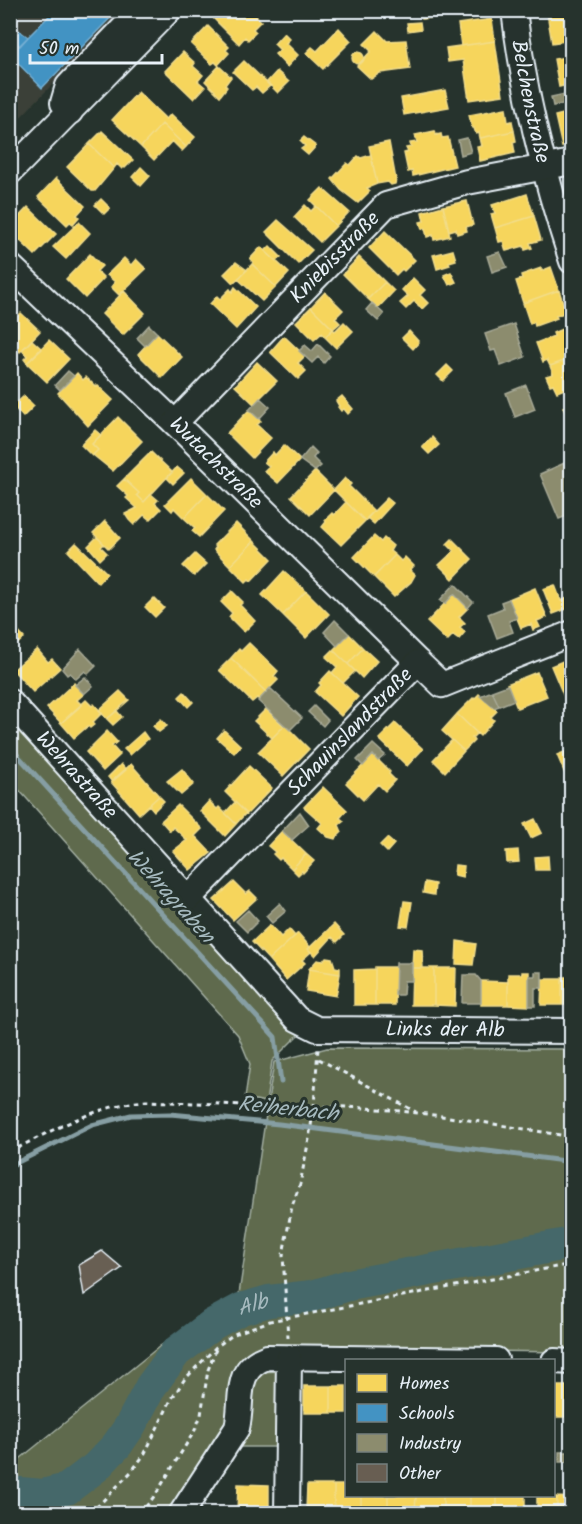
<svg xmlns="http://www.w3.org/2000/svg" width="582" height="1524" viewBox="0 0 582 1524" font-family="Kalam,sans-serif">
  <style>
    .built { fill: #3a4038 }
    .green { fill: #5e6b4d; stroke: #a3aea2; stroke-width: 1.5 }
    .homes { fill: #f6d55c; stroke: #f2dd8b; stroke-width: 1.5 }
    .schools { fill: #4393c3; stroke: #74afd3; stroke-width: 1.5 }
    .industry { fill: #8c8c6e; stroke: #a8aa97; stroke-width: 1.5 }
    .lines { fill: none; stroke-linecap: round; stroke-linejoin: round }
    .stream { stroke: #869ea3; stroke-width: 5 }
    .river { stroke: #44676a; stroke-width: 32 }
    .building { fill: #685e52; stroke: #e8f1f8; stroke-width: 1.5 }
    .minor-casing { stroke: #e8f1f8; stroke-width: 28 }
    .path { stroke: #e8f1f8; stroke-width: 3; stroke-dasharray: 4.5 4.5; stroke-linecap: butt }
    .minor { stroke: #26332d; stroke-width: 24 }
    .labels { text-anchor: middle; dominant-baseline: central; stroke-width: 6; stroke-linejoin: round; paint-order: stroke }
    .street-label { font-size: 21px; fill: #e8f1f8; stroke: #26332d }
    .water-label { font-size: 22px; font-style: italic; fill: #a6babf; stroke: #26332d }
  </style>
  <rect width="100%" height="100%" fill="#26332d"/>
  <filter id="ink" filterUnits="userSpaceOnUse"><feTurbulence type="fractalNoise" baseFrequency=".0167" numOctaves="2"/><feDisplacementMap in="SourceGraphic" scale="12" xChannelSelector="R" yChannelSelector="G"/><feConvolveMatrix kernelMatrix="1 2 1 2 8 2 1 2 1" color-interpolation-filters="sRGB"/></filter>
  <g filter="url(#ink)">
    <!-- built -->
    <path class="built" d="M11 11H124L11 127Z"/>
    <!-- green -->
    <path class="green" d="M10 712 299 1034 272 1061 266 1102 245 1098 250 1064 238 1035 11 781Z
      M327 1048 571 1049V1352L256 1349 237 1364 232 1413 218 1445 173 1513 11 1514V1466L160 1346 239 1294 274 1062Z
      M285 1371 284 1447H240L245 1383 252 1372Z"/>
    <!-- homes -->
    <path class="homes" d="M222 10H250L261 21 253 29 256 32 248 40 245 37 239 44 214 19Z
      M421 10H454V15L422 19Z
      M572 10V40L552 43 547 13Z
      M492 19 495 41 461 46 458 24Z
      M420 22 421 29 408 31 407 23Z
      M208 26 229 47 226 50 229 53 218 65 215 62 212 64 191 44Z
      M339 28 351 41 323 69 306 53 312 47 317 51Z
      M377 31 387 41 406 40 410 69 380 73 371 79 357 66 371 51 364 44Z
      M284 33 290 39 286 43 298 55 287 67 275 54 280 50 274 44Z
      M495 41 503 95 469 100 463 60 448 62 446 48Z
      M352 58a6 6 0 1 1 12 0a6 6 0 1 1-12 0Z
      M183 52 195 63 193 66 203 75 198 81 205 87 194 99 165 71Z
      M572 56V84L559 87 554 59Z
      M244 61 270 86 262 93 256 87 252 90 233 72Z
      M219 66 231 77 225 85 227 87 220 96 205 81Z
      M277 71 289 82 278 93 267 82Z
      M445 90 449 107 404 115 401 98Z
      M138 92 166 119 171 114 195 137 186 147 162 124 141 147 112 120Z
      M506 108 508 122 512 121 514 131 480 138 479 133 476 134 474 128H472L469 115Z
      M571 109H572V145L562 147 555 116 571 112Z
      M162 124 186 147 182 151 172 141 154 160 141 147Z
      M102 131 133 160 125 168 124 167 122 169 117 164 114 168 89 144Z
      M435 131 436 135 441 134 442 138 448 137 455 166 413 176 412 171 408 172 404 153 408 152 406 148 411 147 410 143 417 142 415 135Z
      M514 131 516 141 513 142 515 153 480 161 477 147 482 146 480 138Z
      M304 137 316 146 308 155 301 149 305 146 300 141Z
      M389 142 396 180 395 184 391 185 388 182 377 184 369 146Z
      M89 144 114 168 95 191H92L67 167Z
      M371 155 377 184 367 188 370 191 358 203 341 190 332 179 347 163 350 165 358 156 361 158Z
      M141 167 150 176 141 186 132 177Z
      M56 178 85 206 77 215 79 217 73 224 70 222 67 225 38 197Z
      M322 188 349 212 336 226 310 200Z
      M527 194 534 216 495 228 491 214 495 213 492 205Z
      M101 199 110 208 104 214 95 205Z
      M467 201 473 225 466 227 467 231 457 234 456 229 449 231 443 206Z
      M305 205 311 211 316 206 336 226 320 242 294 217Z
      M443 206 450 236 434 240 433 235 427 237 425 228 422 229 420 222 424 221 422 212Z
      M28 207 56 234 35 255 10 231V226Z
      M534 216 541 240 530 243 532 248 525 250 524 246 506 251 503 241 499 242 495 228Z
      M278 220 312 250 298 264 266 232Z
      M79 222 90 233 66 259 53 247Z
      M385 231 415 260 404 271 402 269 396 275 369 248Z
      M270 246 281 257 276 261 265 251Z
      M261 247 289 273 276 287 252 264 253 262 250 259Z
      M453 250 456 260 449 262 450 265 437 269 433 255Z
      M90 254 102 266 97 271 104 278 85 298 66 279Z
      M359 257 385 282 368 299 343 274Z
      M124 258 131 265 136 259 146 269 119 295 111 287 115 282 107 275Z
      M236 262 247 270 233 283 224 274Z
      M252 264 276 287 262 301 238 279Z
      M551 267 559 290 523 303 516 281 522 279 521 275 541 268V271Z
      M451 272 456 282 449 285 444 275Z
      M413 278 425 290 420 295 428 303 422 309 414 301 406 309 400 303 408 296 402 290Z
      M385 282 394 291 378 308 368 299Z
      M235 287 256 307 236 329 210 304 217 296 220 299 230 289 232 292Z
      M559 290 566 312 556 316 557 318 535 326 534 322 530 324 523 303Z
      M124 291 145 313 123 335 102 314Z
      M325 292 343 310 335 318 340 323 333 329 311 307Z
      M311 307 333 329 325 337 322 333 314 340 296 322Z
      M21 313 40 331 20 352 10 343V324Z
      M344 322 353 331 336 348 325 337 333 329 335 331Z
      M562 329 563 332 572 329V358L550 366 547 360 543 362 536 343 554 336 553 333Z
      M409 331 419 342 413 349 402 338Z
      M157 333 182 357 162 378 138 354Z
      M284 336 305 356 298 363 306 371 298 379 270 352Z
      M32 340 42 349 27 363 24 359 27 356 22 350Z
      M49 340 69 359 47 382 27 363Z
      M572 358V386L557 392 553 384 550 385 546 376 553 374 550 366Z
      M257 362 277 381 254 404 235 386Z
      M447 365 453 371 443 381 437 375Z
      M77 373 83 380 86 377 96 387 97 385 113 400 88 426 58 393Z
      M24 396 34 406 23 417 13 406Z
      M342 396 353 409 348 414 344 409 341 411 338 407 339 406 336 401Z
      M572 404V427H571L563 407Z
      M249 410 261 421 257 425 271 438 252 458 227 433Z
      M118 417 142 441 113 471 93 455 98 450 92 444Z
      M95 430 101 435 92 444 98 450 92 456 81 445Z
      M432 437 439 445 429 454 422 447Z
      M284 445 300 460 278 483 264 471 269 466 264 462 273 452 275 455Z
      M151 452 172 472 144 502 137 495 139 493 124 479Z
      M177 467 184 473 173 484 167 478Z
      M315 471 334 490 310 515 291 496Z
      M191 478 207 494 184 518 174 508 172 511 165 504Z
      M345 478 351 484 349 486 374 511 365 521 334 490Z
      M124 479 139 493 137 495 144 502 151 494 158 500 155 503 161 509 150 520 144 515 134 525 129 520 125 514 137 508 126 498 128 496 117 486Z
      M207 494 224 511 199 537 192 531 195 528 184 518Z
      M387 498 393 503 374 524 367 518Z
      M346 502 365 521 341 545 322 527 326 522 325 520 332 513 334 515Z
      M105 521 120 538 109 549 93 533Z
      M236 523 254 541 230 566 214 550 216 547 214 545Z
      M374 536 381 542 384 538 393 546 390 551 395 555 374 577 354 557Z
      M97 537 104 544 101 547 107 553 100 560 88 546Z
      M452 539 472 559 453 579 439 565 454 551 447 544Z
      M254 541 272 559 251 581 249 579 246 582 230 566Z
      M76 543 107 573 98 583 68 551Z
      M195 554 206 564 194 576 183 566Z
      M395 555 401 561 405 557 414 566 410 570 415 575 411 582 394 597 374 577Z
      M284 571 306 591 283 615 262 595Z
      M555 585 561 601 572 596V607L553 614 543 589Z
      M535 588 547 617 537 621 540 627 533 630 531 624 521 628 509 599Z
      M232 591 243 602 240 605 255 621 244 632 229 617 232 613 221 602Z
      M306 591 329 614 306 638 283 615Z
      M454 594 468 608 459 617 465 623 460 627 465 632 459 639 453 635 447 641 427 622Z
      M154 598 164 608 155 617 145 607Z
      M10 623 24 638 10 650Z
      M349 634 363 648 348 664 333 650Z
      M249 643 278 671 274 676 278 680 266 692 231 658 239 649 241 651Z
      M363 648 377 661 362 678 348 664Z
      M37 649 48 662 52 659 60 668 33 692 13 670Z
      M333 650 355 671 343 683 332 673 337 667 326 657Z
      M231 658 266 692 259 700 257 698 252 702 219 670Z
      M570 658 572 702 567 704 551 666Z
      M330 671 358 697 341 716 315 692 321 685 319 683Z
      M537 672 547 696 517 708 507 684Z
      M74 683 84 694 77 700 82 705 61 723 47 708Z
      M120 691 129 700 107 719 99 710Z
      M184 692 193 702 188 707 179 697Z
      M479 694 497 711 491 717 494 720 480 736 457 714 473 698 474 699Z
      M86 700 92 706 94 704 102 713 93 722 95 724 90 728 88 726 74 738 61 723Z
      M266 709 284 726 272 738 254 721Z
      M117 711 122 717 113 725 107 719Z
      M457 714 477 733 472 738 474 741 464 751 442 731Z
      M161 719 167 726 159 732 153 726Z
      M395 723 423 749 407 766 379 739Z
      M285 725 309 749 283 776 258 752Z
      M224 730 241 746 234 753 217 738Z
      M107 731 117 742 112 746 120 755 103 771 86 752Z
      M143 732 148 739 130 755 124 749Z
      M452 740 464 751 445 772 433 760Z
      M572 749V790L557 755Z
      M373 755 390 772 389 774 395 780 385 791 378 784 363 800 346 783Z
      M121 764 126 770 112 782 108 777Z
      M131 764 159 796 139 814 111 782Z
      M249 766 272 788 247 814 225 792Z
      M182 769 194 784 181 795 167 781Z
      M323 787 347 810 340 818 344 821 339 825 342 832 335 839 328 837 318 828 322 823 304 807Z
      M159 796 164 801 154 811 149 805Z
      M209 801 217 809 219 807 236 824 225 836 200 811Z
      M235 802 246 813 236 824 225 813Z
      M178 805 202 829 195 836 211 853 190 870 173 851 187 840 173 827 170 831 161 821Z
      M535 819 542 833 531 838 524 824Z
      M282 831 306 854 292 869 281 858 279 860 273 854 275 852 268 846Z
      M387 838 394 844 387 852 380 845Z
      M518 850 519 862 507 863 506 851Z
      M306 854 314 861 303 873 302 871 298 875 292 869Z
      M548 856 549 870H536L535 857Z
      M455 865 464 866 463 877 454 875Z
      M234 882 246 894 250 891 257 898 233 920 214 900Z
      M425 882 435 884 434 895 423 893Z
      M404 901 412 902 408 927 400 926Z
      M334 924 344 935 337 942 332 937 315 956 308 949Z
      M270 925 281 937 289 929 295 936 269 960 252 942Z
      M298 933 310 947 308 949 311 952 302 960 305 963 286 980 269 960Z
      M457 941 476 944 473 965 456 964Z
      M413 949 422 950 423 968H412Z
      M326 957 332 958 335 967 340 968V974L309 969 317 960 323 961Z
      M375 967H396L395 1005H375Z
      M412 968H434V1005H411Z
      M434 968H456L455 1006 434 1005Z
      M309 969 340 974 336 996 306 991Z
      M375 969V1005H354V970Z
      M522 972H529V1006L508 1005V974H522Z
      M562 977H571L572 1005H562Z
      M542 979H562V1005H541Z
      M481 981 508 982V1005H481Z
      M304 1386H331V1413H304Z
      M331 1386H346V1413H331Z
      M554 1386H572V1417H554Z
      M238 1484 269 1485V1514H237Z
      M307 1485H334V1510H306Z
      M334 1485H346V1496H361V1510H334Z
      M361 1496H388V1510H361Z
      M388 1496H416L415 1510H388Z
      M416 1496H443V1510H415Z
      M443 1496H470V1510H443Z
      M470 1496H497V1510H470Z
      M497 1496H525V1510H497Z
      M537 1497H557V1514H537Z
      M557 1497 572 1498V1514H557Z"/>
    <!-- schools -->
    <path class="schools" d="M48 10H118L42 88 10 55 51 14Z
      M10 24 28 37 20 46 10 39Z"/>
    <!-- industry -->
    <path class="industry" d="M566 94 568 103 553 106 551 97Z
      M467 138 471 152 461 155 458 140Z
      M500 252 507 267 492 272 487 256Z
      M372 303 384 314 378 321 366 310Z
      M514 324 525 357 501 366 495 350 491 351 485 334Z
      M149 325 157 333 145 346 137 338Z
      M318 344 330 356 324 363 318 357 312 363 299 351 305 345 312 351Z
      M68 371 74 376 60 390 55 385Z
      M526 385 535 409 515 417 506 393Z
      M260 398 270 407 259 419 249 410Z
      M311 447 317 453 313 458 321 466 315 471 300 460Z
      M569 461 572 466V514L559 519 540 474Z
      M455 584 473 602 468 608 454 594 445 604 440 600Z
      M509 599 517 618 509 621 513 632 497 638 488 614 503 608 501 602Z
      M335 620 349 634 337 646 324 632Z
      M80 649 96 666 88 674 85 671 76 679 70 673 67 675 62 669Z
      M85 677 93 686 84 694 75 685Z
      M508 685 514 700 499 706 492 691Z
      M270 688 302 718 290 730 258 701Z
      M492 691 499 706 494 708 480 696Z
      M314 706 328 720 323 726 308 712Z
      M373 744 385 755 378 761 373 755 363 766 357 760Z
      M300 812 309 825 292 840 282 831Z
      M280 903 286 911 272 923 266 916Z
      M248 910 258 921 247 932 236 921Z
      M396 963H412V981H404L403 995H395Z
      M535 972H542V988H535V1006H529V976H535Z
      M463 975H476L481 981V1003H462Z
      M559 1452H572V1462H559Z"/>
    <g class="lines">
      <!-- stream -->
      <path class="stream" d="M10 747 275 1037 281 1082
        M10 1166 92 1125 131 1115 170 1114 279 1124 572 1162"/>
      <!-- river -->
      <path class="river" id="s1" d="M10 1497 20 1493 42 1495 67 1489 96 1467 117 1445 130 1426 151 1386 176 1352 213 1324 241 1309 269 1301 312 1296 349 1285 572 1243"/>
    </g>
    <!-- building -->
    <path class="building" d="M102 1251 122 1268 84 1295 79 1265Z"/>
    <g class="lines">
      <defs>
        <g id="minor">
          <path id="s2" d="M514 10C524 96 545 179 572 261"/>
          <path d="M70 112 63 103 68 86 141 10"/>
          <path d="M10 172 169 10"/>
          <path id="s3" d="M10 266 175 423 418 662"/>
          <path id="s4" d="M175 423 386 205 467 182 572 162"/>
          <path id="s5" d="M10 702 297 1019 317 1029 572 1031"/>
          <path id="s6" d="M187 900 418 662 442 685 572 633"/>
          <path d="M554 1361 572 1362"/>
          <path d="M181 1514 237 1428C244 1399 232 1370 267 1357L496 1360"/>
          <path d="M287 1514 289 1358"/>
        </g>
      </defs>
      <!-- minor casing -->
      <use href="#minor" class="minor-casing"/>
      <!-- path -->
      <path class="path" d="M319 1059 416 1112
        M10 1152C52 1130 98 1105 146 1101L293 1107C386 1103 480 1122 572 1137
        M288 1338 283 1255 292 1206 300 1184 309 1139 314 1106 318 1048
        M90 1514 131 1472 144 1455 171 1400 184 1380 216 1347 234 1334 270 1321 572 1264
        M140 1514 156 1494 195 1430 201 1415 208 1370 216 1349"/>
      <!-- minor -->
      <use href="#minor" class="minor"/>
    </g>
  </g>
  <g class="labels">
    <!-- street labels -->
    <g class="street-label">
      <text stroke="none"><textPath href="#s2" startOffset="93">Belchenstraße</textPath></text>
      <text stroke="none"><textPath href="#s4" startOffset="230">Kniebisstraße</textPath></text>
      <text stroke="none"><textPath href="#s3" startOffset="285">Wutachstraße</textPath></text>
      <text stroke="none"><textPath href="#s6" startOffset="234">Schauinslandstraße</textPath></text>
      <text stroke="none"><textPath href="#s5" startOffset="99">Wehrastraße</textPath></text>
      <text stroke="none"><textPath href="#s5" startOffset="578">Links der Alb</textPath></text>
    </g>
    <!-- water labels -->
    <g class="water-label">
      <text transform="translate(170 897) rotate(48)">Wehragraben</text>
      <text transform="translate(288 1110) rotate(6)">Reiherbach</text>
      <text stroke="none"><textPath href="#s1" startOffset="326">Alb</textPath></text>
    </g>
  </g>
  <!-- margin -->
  <rect width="582" height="1524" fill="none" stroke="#26332d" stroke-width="36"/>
  <rect x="18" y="18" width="546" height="1488" fill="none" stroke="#e8f1f8" stroke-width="2" filter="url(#ink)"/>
  <!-- legend -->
  <rect x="345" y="1359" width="210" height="138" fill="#26332d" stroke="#747f7e" stroke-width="1.5"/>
  <rect x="357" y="1374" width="30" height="18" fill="#f6d55c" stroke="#747f7e" stroke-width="1.5"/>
  <text x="399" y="1389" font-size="18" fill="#e8f1f8">Homes</text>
  <rect x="357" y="1404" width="30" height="18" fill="#4393c3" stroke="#747f7e" stroke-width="1.5"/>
  <text x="399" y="1419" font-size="18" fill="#e8f1f8">Schools</text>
  <rect x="357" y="1434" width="30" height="18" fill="#8c8c6e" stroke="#747f7e" stroke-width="1.5"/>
  <text x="399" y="1449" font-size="18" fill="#e8f1f8">Industry</text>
  <rect x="357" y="1464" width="30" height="18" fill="#685e52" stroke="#747f7e" stroke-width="1.5"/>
  <text x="399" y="1479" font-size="18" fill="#e8f1f8">Other</text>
  <!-- scale -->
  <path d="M30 54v9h132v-9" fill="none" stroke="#e8f1f8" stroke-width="3"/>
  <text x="39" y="54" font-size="18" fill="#e8f1f8" stroke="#26332d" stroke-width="4.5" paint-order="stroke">50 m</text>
</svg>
